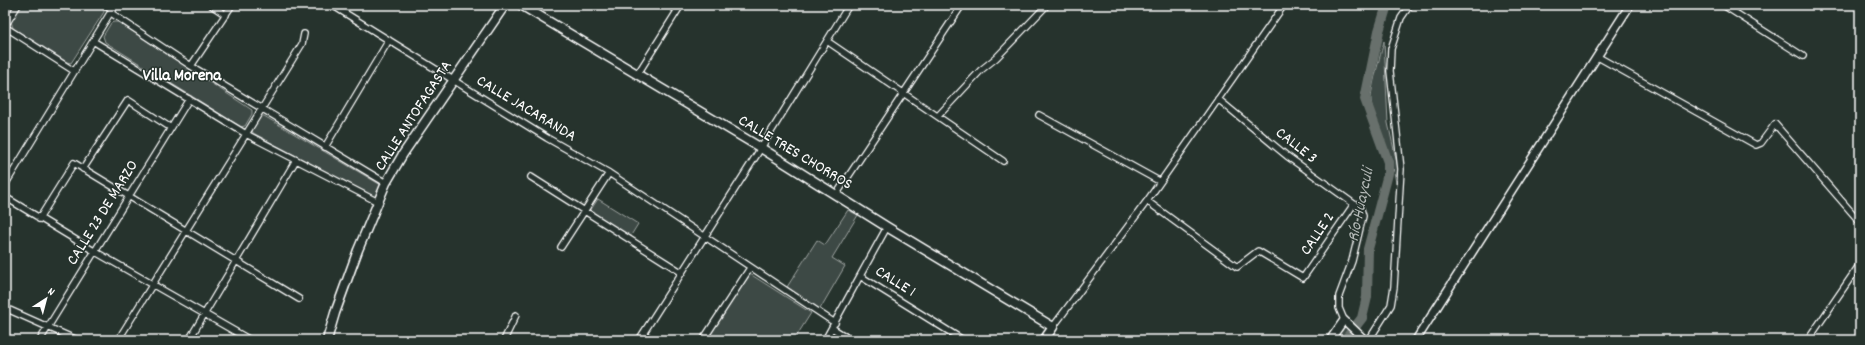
<svg xmlns="http://www.w3.org/2000/svg" width="1865" height="345" viewBox="0 0 1865 345" font-family="Dekko,sans-serif">
  <style>
    .green { fill: #3e4944; stroke: #9ea4a2 }
    .lines { fill: none; stroke-linecap: round; stroke-linejoin: round }
    .river { stroke: #67706c; stroke-width: 10 }
    .minor-casing { stroke: #fff; stroke-width: 8 }
    .tertiary-casing { stroke: #fff; stroke-width: 10 }
    .secondary-casing { stroke: #fff; stroke-width: 11 }
    .minor { stroke: #26332d; stroke-width: 5.5 }
    .tertiary { stroke: #26332d; stroke-width: 7 }
    .secondary { stroke: #26332d; stroke-width: 8 }
    .labels { text-anchor: middle; dominant-baseline: central; stroke-width: 3; stroke-linejoin: round; paint-order: stroke }
    .street-label { font-size: 16px; fill: #fff; stroke: #26332d }
    .neighbourhood-label { font-size: 17px; font-weight: bold; fill: #fff; stroke: #26332d }
    .water-label { font-size: 17px; font-style: italic; fill: #b3b8b6; stroke: #26332d }
  </style>
  <rect width="100%" height="100%" fill="#26332d"/>
  <filter id="ink" filterUnits="userSpaceOnUse"><feTurbulence type="fractalNoise" baseFrequency=".025" numOctaves="2"/><feDisplacementMap in="SourceGraphic" scale="8" xChannelSelector="R" yChannelSelector="G"/><feConvolveMatrix kernelMatrix="1 2 1 2 8 2 1 2 1" color-interpolation-filters="sRGB"/></filter>
  <g filter="url(#ink)">
    <!-- green -->
    <path class="green" d="M22 5H99L104 9V12L71 63 67 62 13 28 11 21Z
      M114 22H118L252 110V114L245 126 241 127 105 42 103 36 111 23Z
      M1384 41 1388 123 1398 168 1396 183C1393 155 1374 128 1371 101 1370 90 1381 54 1384 41Z
      M261 116H264L381 185 375 198 253 133 252 130Z
      M598 199 638 224 630 237 590 211Z
      M848 210 858 215 832 258 845 266 820 309 787 287 817 240 825 245Z
      M750 274 811 313 794 340H707Z
      M1345 326 1356 338 1355 340H1335Z"/>
    <g class="lines">
      <!-- river -->
      <path class="river" d="M1345 340 1362 318 1367 297 1368 249 1388 174V162L1365 99 1379 31 1387 5"/>
      <defs>
        <path id="minor" d="M105 5 113 9
          M211 5 226 15
          M332 5 547 138 609 173 835 323
          M669 5 677 10
          M1723 5 1803 56
          M111 13 191 66 386 183
          M5 26 18 5
          M5 27 74 71
          M93 41 246 134 378 202
          M827 41 1003 161
          M1598 57 1756 145 1761 143 1775 124 1860 222
          M191 66 232 5
          M637 75 681 5
          M1218 99 1287 156 1361 209 1363 216 1352 261 1339 296V308L1344 320
          M1039 115 1159 181
          M938 116 981 70 996 58 1047 5
          M325 147 389 40
          M83 169 128 100 171 128
          M531 177 681 272
          M5 185 115 5
          M836 195 962 5
          M5 197 94 251 250 340
          M1147 201 1237 267 1258 251 1303 278 1354 204
          M39 219 74 163 299 299
          M887 227 860 276 963 340
          M561 247 609 173
          M5 308 77 340
          M1053 327 1147 201 1284 5
          M832 328 851 340
          M643 334 653 340
          M40 340 189 99
          M118 340 302 44 304 34
          M189 340 296 160
          M504 340 516 315
          M639 340 761 148 849 5
          M703 340 750 268
          M825 340 860 276
          M1369 340 1391 305 1394 287 1401 169 1390 71 1391 49 1401 18 1410 5
          M1808 340 1860 264"/>
        <path id="tertiary" d="M1330 340 1344 320 1365 340
          M1416 340 1630 5"/>
        <path id="secondary" d="M521 5 761 148 887 227 1053 327 1044 340
          M327 340 335 313 358 250 386 183 403 154 505 5"/>
      </defs>
      <!-- minor casing -->
      <use href="#minor" class="minor-casing"/>
      <!-- tertiary casing -->
      <use href="#tertiary" class="tertiary-casing"/>
      <!-- secondary casing -->
      <use href="#secondary" class="secondary-casing"/>
      <!-- minor -->
      <use href="#minor" class="minor"/>
      <!-- tertiary -->
      <use href="#tertiary" class="tertiary"/>
      <!-- secondary -->
      <use href="#secondary" class="secondary"/>
    </g>
  </g>
  <g class="labels">
    <!-- street labels -->
    <g class="street-label">
      <text transform="translate(526 109) rotate(31)">CALLE JACARANDA</text>
      <text transform="translate(414 116) rotate(-57)">CALLE ANTOFAGASTA</text>
      <text transform="translate(1296 146) rotate(38)">CALLE 3</text>
      <text transform="translate(795 153) rotate(31)">CALLE TRES CHORROS</text>
      <text transform="translate(103 213) rotate(-58)">CALLE 23 DE MARZO</text>
      <text transform="translate(1318 234) rotate(-56)">CALLE 2</text>
      <text transform="translate(895 282) rotate(32)">CALLE 1</text>
    </g>
    <!-- neighbourhood labels -->
    <g class="neighbourhood-label">
      <text x="182" y="77">Villa Morena</text>
    </g>
    <!-- water labels -->
    <g class="water-label">
      <text transform="translate(1362 205) rotate(-78)">Río Huayculi</text>
    </g>
  </g>
  <!-- margin -->
  <rect width="1865" height="345" fill="none" stroke="#26332d" stroke-width="20"/>
  <rect x="10" y="10" width="1845" height="325" fill="none" stroke="#fff" stroke-width="1.5" filter="url(#ink)"/>
  <!-- north arrow -->
  <g transform="translate(46 299) rotate(36)" stroke="#26332d" stroke-width="3" paint-order="stroke">
  <path d="M0-3L7 15L0 10L-7 15Z" fill="#ffffff"/>
  <text y="-6" font-size="11" font-weight="bold" text-anchor="middle" fill="#ffffff">N</text>
  </g>
</svg>
